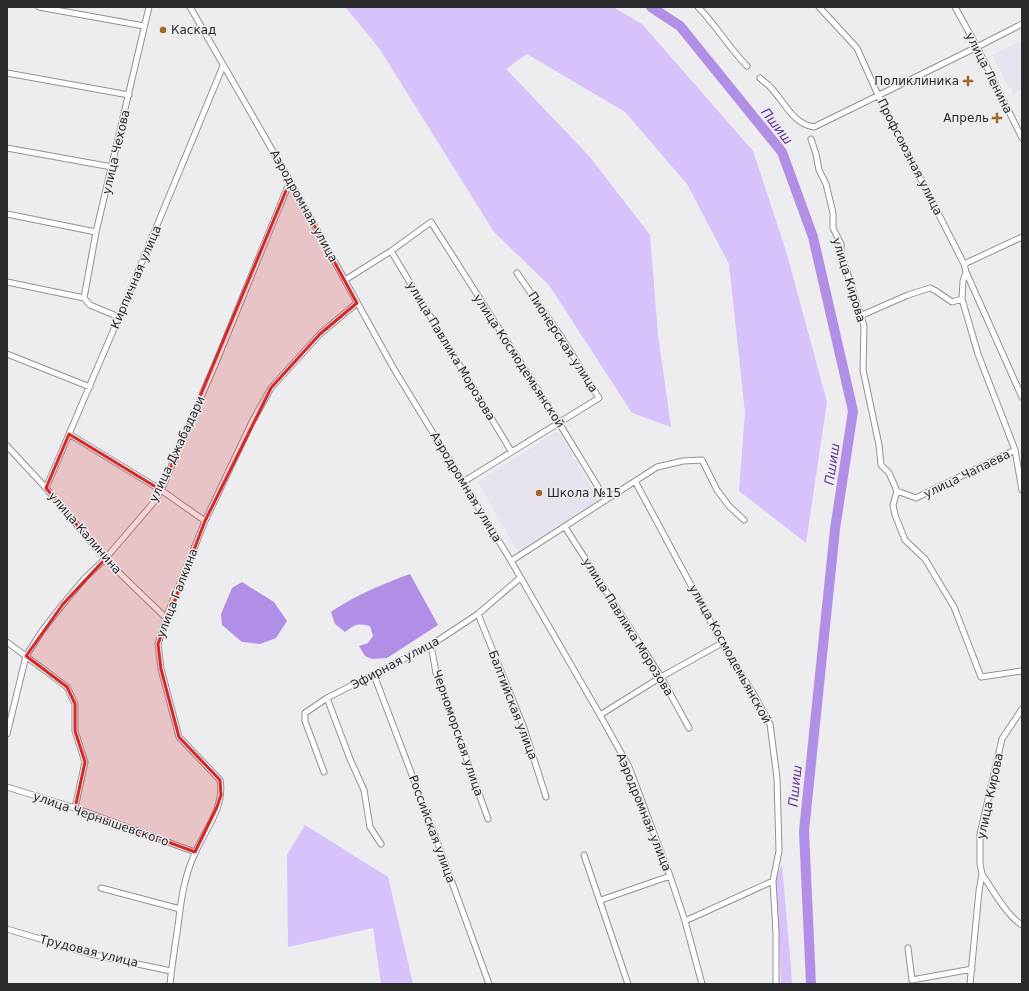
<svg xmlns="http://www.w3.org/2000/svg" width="1029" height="991" viewBox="0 0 1029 991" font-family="'DejaVu Sans',sans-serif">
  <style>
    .built { fill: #e6e3ee }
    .green { fill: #d7c2fb }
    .water { fill: #b28fe7 }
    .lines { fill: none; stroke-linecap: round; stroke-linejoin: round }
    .river { stroke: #b28fe7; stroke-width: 10 }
    .street-casing { stroke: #939195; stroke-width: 7 }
    .street { stroke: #fff; stroke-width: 5 }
    .marked { fill: #d62828; fill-opacity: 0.2; stroke: #d62828; stroke-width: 3; stroke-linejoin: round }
    .poi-dot { fill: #a26827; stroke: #edecef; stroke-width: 1.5 }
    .labels { text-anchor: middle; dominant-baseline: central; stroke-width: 3; stroke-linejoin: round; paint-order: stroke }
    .poi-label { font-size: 12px; fill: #2a292b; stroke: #edecef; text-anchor: start }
    .street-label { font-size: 12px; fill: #2a292b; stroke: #edecef }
    .water-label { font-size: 13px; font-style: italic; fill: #613197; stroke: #edecef }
  </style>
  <rect width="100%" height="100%" fill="#edecef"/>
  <!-- built -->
  <path class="built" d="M1022 40V89L1011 95 1013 91 1011 87 1009 88 992 55Z
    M556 432 559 433 563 438 600 504 519 554 478 482Z"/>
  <!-- green -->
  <path class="green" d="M345 7H613L642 24 753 151 786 251 827 402 806 543 739 491 745 413 729 264 687 184 625 112 527 54 506 69 590 157 650 235 658 335 671 427 632 413 549 285 494 232 379 48Z
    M305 825 388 877 413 984H381L373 928 288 947 287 855Z
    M782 865 791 968 792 984H781L779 937 775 880Z"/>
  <!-- water -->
  <path class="water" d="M410 574 438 625 387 658 372 659 365 656 359 646 368 643 373 636 370 626C358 623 355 624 345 632L335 624 331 612C352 597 385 583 410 574Z
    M242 582 274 602 287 621 276 638 260 644 242 642 222 625 221 614 232 588Z"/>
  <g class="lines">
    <!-- river -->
    <path class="river" d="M651 7 680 26 782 152 813 237 853 411 835 529 804 831 811 984"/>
    <defs>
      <path id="street" d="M39 7 144 26
        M190 7 290 181 394 369 511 561 600 715 629 767 670 876 685 921 702 984
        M698 7C716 25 729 48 747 66
        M819 7 857 48 878 95 964 264 966 272 1022 397
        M955 7 977 47 1022 138
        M7 73 129 95
        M760 78C764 82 769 85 772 89 785 103 793 124 814 127L977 47 1022 24
        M811 139 816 154 819 170 826 184 833 213V228L841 244V253L864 326 863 370 879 445 881 465 889 473 897 491
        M7 148 112 167
        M7 214 96 232
        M391 251 511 451
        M964 264 1022 237
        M966 272 963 281 962 299 978 354 1015 450 1022 490
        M345 280 391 251 431 222 559 423 606 500
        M7 282 84 298 90 305 119 317
        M84 298 96 232 149 7
        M860 316 908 295 930 288 936 291 952 302 962 299
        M7 354 90 387
        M69 434 161 490 205 521
        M7 446 46 488 105 559 166 618
        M1015 450 916 498 897 491 893 505 895 515 905 540 925 559 954 607 981 677 1022 671
        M635 481 722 643 753 693 770 724 777 778 779 851 773 881 776 933V984
        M463 482 599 398 562 338 517 273
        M46 488 119 317 223 66
        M565 527 661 677 689 728
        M511 561 657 467 683 461 702 460 717 490 729 506 744 520
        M478 614 524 728 546 797
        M7 642 67 687 75 704V731L85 762 75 808
        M431 645 436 673 488 819
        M374 675 437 841 489 984
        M327 698 350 759 364 790 370 827 381 844
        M600 715 661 677 722 643
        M7 734 26 656 42 631 63 604 85 578 105 559 154 502 161 490 217 360 290 181
        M324 772 305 721V713L327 698 431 645 478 614 520 578
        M7 787 75 808 195 852
        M584 855 628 984
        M982 874C992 889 1007 916 1022 925
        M101 888 180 909
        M601 900 670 876
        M685 921 773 881
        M7 929 90 954 171 971
        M908 948 912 980 972 969
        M170 984C172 965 175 945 178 926 181 900 184 876 196 851 206 829 225 806 220 780L179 737 161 669 158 644 166 618 205 521 252 422 271 388 320 334 357 303
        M970 984 979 891 982 874 980 864V834L1002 739 1022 709"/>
    </defs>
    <!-- street casing -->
    <use href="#street" class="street-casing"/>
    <!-- street -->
    <use href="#street" class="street"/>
  </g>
  <!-- marked area -->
  <path class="marked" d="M290 181 357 303 320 334 271 388 205 521 158 644 161 669 179 737 220 780 221 795 217 807 195 852 75 808 85 762 75 731V704L67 687 26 656 63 604 105 559 46 488 69 434 161 490Z"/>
  <!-- markers -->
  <g class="poi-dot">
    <circle cx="163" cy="30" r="4"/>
    <path d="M966 75h4v4h4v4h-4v4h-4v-4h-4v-4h4z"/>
    <path d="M995 112h4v4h4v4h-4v4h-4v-4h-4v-4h4z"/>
    <circle cx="539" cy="493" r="4"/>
  </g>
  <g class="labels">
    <!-- poi labels -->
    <g class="poi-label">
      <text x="171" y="30">Каскад</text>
      <text x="959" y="81" text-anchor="end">Поликлиника</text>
      <text x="989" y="118" text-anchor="end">Апрель</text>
      <text x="547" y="493">Школа №15</text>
    </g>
    <!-- street labels -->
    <g class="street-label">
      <text transform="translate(989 73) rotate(63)">улица Ленина</text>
      <text transform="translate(116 152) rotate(-77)">улица Чехова</text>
      <text transform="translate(910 157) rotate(63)">Профсоюзная улица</text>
      <text transform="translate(304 206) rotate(61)">Аэродромная улица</text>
      <text transform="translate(136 277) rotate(-67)">Кирпичная улица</text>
      <text transform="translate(849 280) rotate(73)">улица Кирова</text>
      <text transform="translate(563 342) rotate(57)">Пионерская улица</text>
      <text transform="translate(451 351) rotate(59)">улица Павлика Морозова</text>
      <text transform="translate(519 361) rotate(57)">улица Космодемьянской</text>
      <text transform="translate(177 449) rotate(-65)">улица Джабадари</text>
      <text transform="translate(967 474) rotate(-26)">улица Чапаева</text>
      <text transform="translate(466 487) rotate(59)">Аэродромная улица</text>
      <text transform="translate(85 533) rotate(49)">улица Калинина</text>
      <text transform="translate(177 593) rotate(-69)">улица Галкина</text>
      <text transform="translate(628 627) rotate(58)">улица Павлика Морозова</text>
      <text transform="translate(730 654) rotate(61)">улица Космодемьянской</text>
      <text transform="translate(395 663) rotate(-28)">Эфирная улица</text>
      <text transform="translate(513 705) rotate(69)">Балтийская улица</text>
      <text transform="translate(458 733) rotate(71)">Черноморская улица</text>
      <text transform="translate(990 796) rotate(-78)">улица Кирова</text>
      <text transform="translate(644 812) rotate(68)">Аэродромная улица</text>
      <text transform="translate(101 819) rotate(19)">улица Чернышевского</text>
      <text transform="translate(432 829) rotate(70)">Российская улица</text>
      <text transform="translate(89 951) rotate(14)">Трудовая улица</text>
    </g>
    <!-- water labels -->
    <g class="water-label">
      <text transform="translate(777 126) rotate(52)">Пшиш</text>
      <text transform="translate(832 464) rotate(-81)">Пшиш</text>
      <text transform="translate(795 786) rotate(-84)">Пшиш</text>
    </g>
  </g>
  <!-- border -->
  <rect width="1029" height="991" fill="none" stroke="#2a292b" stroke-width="16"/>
</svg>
